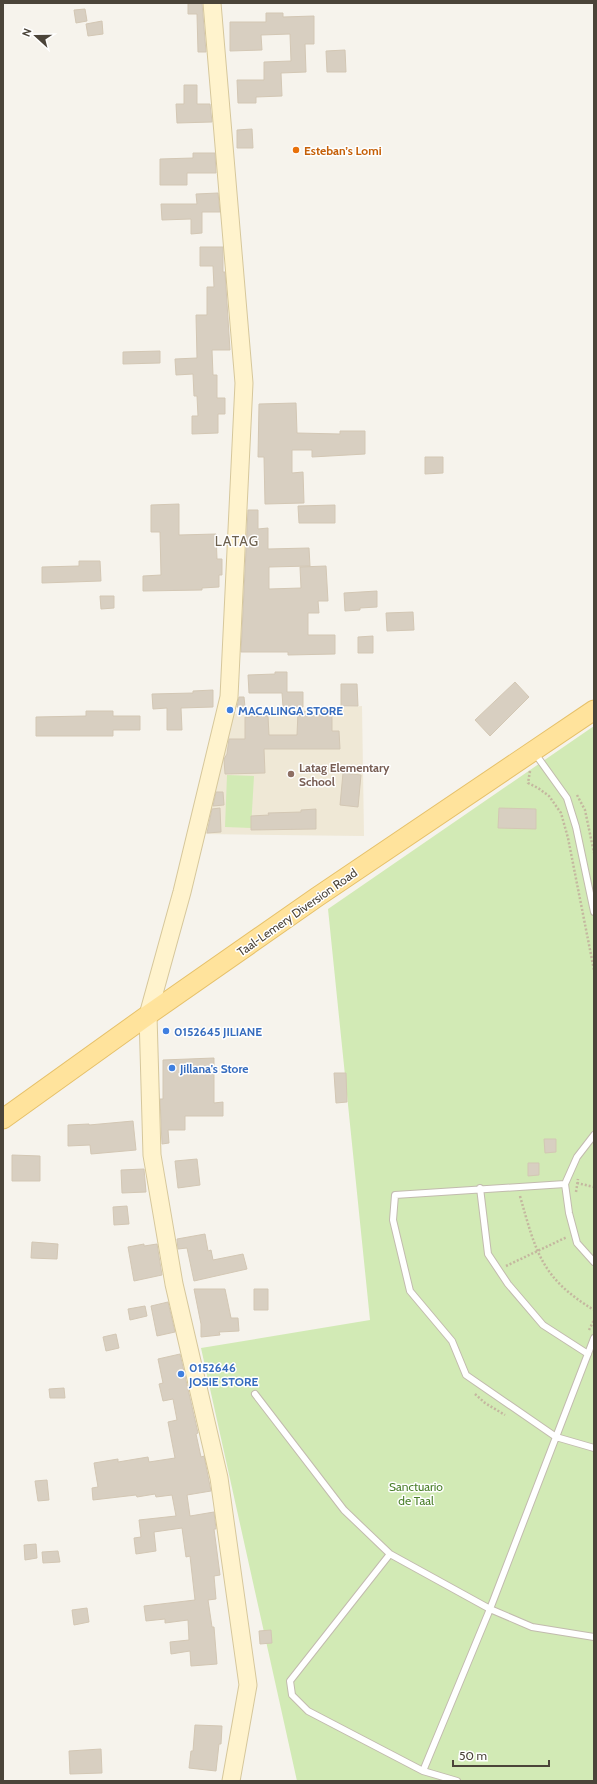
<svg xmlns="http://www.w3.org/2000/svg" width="597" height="1784" viewBox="0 0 597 1784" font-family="Cabin,sans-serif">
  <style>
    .education { fill: #efe8d6 }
    .green { fill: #d2eab5 }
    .building { fill: #d8cfc1; stroke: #d3c7b4 }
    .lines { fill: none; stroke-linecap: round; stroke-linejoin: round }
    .lane-casing { stroke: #c2bbae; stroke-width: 8 }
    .secondary-casing { stroke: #d6c79b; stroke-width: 19 }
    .primary-casing { stroke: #e6c16a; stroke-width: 21 }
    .path { stroke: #c4b79f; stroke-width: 2.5; stroke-dasharray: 2 2; stroke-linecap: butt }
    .lane { stroke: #fff; stroke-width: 6 }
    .secondary { stroke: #fff3cd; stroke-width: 17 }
    .primary { stroke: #ffe39c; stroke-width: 19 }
    .food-dot { fill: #e8710a; stroke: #fff; stroke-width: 1.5 }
    .shop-dot { fill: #3f7fe0; stroke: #fff; stroke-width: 1.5 }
    .education-dot { fill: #8d6e63; stroke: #fff; stroke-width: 1.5 }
    .labels { text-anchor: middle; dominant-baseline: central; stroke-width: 3; stroke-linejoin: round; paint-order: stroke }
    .food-label { font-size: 12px; font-weight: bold; fill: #c56008; stroke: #fff; text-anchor: start }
    .shop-label { font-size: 12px; font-weight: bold; fill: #366cbe; stroke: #fff; text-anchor: start }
    .education-label { font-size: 12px; font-weight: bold; fill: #785e54; stroke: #fff; text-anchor: start }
    .street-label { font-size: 12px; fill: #4b4439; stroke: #fff }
    .park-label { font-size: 12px; fill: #4a7f2a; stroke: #fff }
    .quarter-label { font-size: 14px; letter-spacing: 1px; fill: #6e6250; stroke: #fff }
  </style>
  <rect width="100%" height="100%" fill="#f6f3ec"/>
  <!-- education -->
  <path class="education" d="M362 706 364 836 204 834 233 714Z"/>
  <!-- green -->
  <path class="green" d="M594 726V1781H297L201 1348 370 1320 328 909Z
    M227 775 254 776 251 828 225 827Z"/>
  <!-- building -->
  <path class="building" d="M188 3H202L206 52H198L197 14H188Z
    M85 9 87 21 76 23 74 10Z
    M266 13H283V17L314 16V44H305L306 72 281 73 282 96 256 97V103H238L237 80H264V62L291 61 290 34 261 35 262 50 230 51V22H266Z
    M102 21 103 34 88 36 86 24Z
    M345 50 346 72H327L326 51Z
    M184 85H197V104H210L212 122 177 123 176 104H184Z
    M252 129 253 148H237V130Z
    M193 153H215L216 173H187V185H160V159L193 158Z
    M218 193 220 212H202V233L191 234V219L162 220 161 204H197L196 194Z
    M200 247H223V272H225L230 350H212L213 375H217V398H225V414H218V433L192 434V416H198L197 396H194L193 374 176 375 175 359 197 358 196 315H207V287H214L213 266H200Z
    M160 351V363L123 364V352Z
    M296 403 297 433 340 434V431H365V454L312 457V450H292V473L303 472 304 503 265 504 264 457H258L259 404Z
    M425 457H443V473L425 474Z
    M179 504V535L216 534 217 559H222V575H219V587L202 588V590L143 591V576L161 575 160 532H151V505Z
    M335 505V523H299L298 506Z
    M248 510H258V529L268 528V549L309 548 310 566 269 567V589L301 588 300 567 326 566 328 601H318L319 613H308V635H335V654L288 655V652H241Z
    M79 561H100L101 581 42 583V567L79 566Z
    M377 591V607L360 608V610L345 611 344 593Z
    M100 596H114V608L101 609Z
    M413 612 414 630 387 631 386 613Z
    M373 636V653H358V637Z
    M275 672H287V692H303V707H283L282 693H249L248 675 275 674Z
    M515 682 529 697 490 736 475 720Z
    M341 684H357L358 706H341Z
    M213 690V707L181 708 182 730H167V708L153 709 152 694 193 693V691Z
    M239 697H244L245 707H237Z
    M86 711H113V716H140V730H113V736H36V717L86 716Z
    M332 711V731H339L340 749H264L265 773 225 774 224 759 227 754 229 739H245V717L268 716 269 735H297L298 712Z
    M343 773 361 775 358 807 340 805Z
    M216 792H223L224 805 213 806Z
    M220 808 221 832 207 833 212 809Z
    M499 808 536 809V829L498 828Z
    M316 809V829L251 830V816L269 815 268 813 301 812V810Z
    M214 1058V1103L223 1102V1116H185V1130H168L169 1143 162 1144 160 1099H163V1060Z
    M334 1073H346L347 1102 336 1103Z
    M133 1121 136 1150 91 1154 90 1145 68 1146V1125L89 1124V1125Z
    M544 1139H556V1152L545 1153Z
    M12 1155 40 1156V1181H12Z
    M197 1159 200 1185 178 1188 175 1161Z
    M528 1163H539V1175L528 1176Z
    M144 1169 146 1192 122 1193 121 1170Z
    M127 1206 129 1224 114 1225 113 1207Z
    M205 1234 208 1251 211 1250 213 1260 243 1254 247 1269 194 1281 187 1248 178 1249 177 1239Z
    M32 1242 58 1244 57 1259 31 1258Z
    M144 1244V1246L157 1244 162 1275 134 1281 128 1247Z
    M194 1289H225L231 1318H238L239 1331 219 1332 220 1335 201 1337V1324Z
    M254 1289H268V1310H254Z
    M168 1302 175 1332 157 1336 151 1306Z
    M145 1306 147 1316 130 1320 128 1309Z
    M116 1334 119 1348 106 1351 103 1337Z
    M180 1354 198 1433 196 1434 201 1457 204 1456 211 1491 187 1495 190 1516 214 1512 216 1529H214L220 1575 214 1576 216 1599 208 1600 212 1627H214L217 1664 191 1666 190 1651 171 1654 170 1642 189 1640 188 1620 165 1623V1619L146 1621 144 1606 195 1600 190 1556 186 1557 182 1528 154 1532 156 1551 136 1554 134 1538 141 1537 139 1520 176 1516 172 1495 156 1497 155 1494 137 1497 136 1495 93 1500 92 1488 98 1487 94 1463 118 1459V1462L148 1457 149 1462 175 1458 168 1422 177 1420 173 1399 163 1401 159 1384 163 1383 158 1359Z
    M64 1388 65 1398H50L49 1389Z
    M47 1480 49 1500 38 1501 35 1481Z
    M36 1544 37 1558 25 1560 24 1545Z
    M58 1551 60 1562 43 1563 42 1552Z
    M87 1608 89 1622 74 1625 72 1610Z
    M271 1630 272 1643 260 1644 259 1631Z
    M195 1725 222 1726 221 1744H219L216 1771 189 1768 191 1751H193Z
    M101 1749 102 1773 70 1774 69 1751Z"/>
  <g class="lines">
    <defs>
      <path id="lane" d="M534 752 567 798 576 827 594 912
        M594 1135 577 1157 565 1184 569 1213 577 1243 594 1262
        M565 1184 395 1195 393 1220 410 1291 452 1341 466 1375 556 1437 594 1448
        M480 1188 488 1254 508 1284 543 1325 588 1354
        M255 1394 344 1510 390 1554 490 1609 532 1627 594 1637
        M390 1554 290 1681 292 1695 308 1711 423 1771 457 1781
        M423 1771 490 1609 594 1338"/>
      <path id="secondary" d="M212 3 244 383 229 697 182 892 148 1015 152 1155 174 1284 219 1478 248 1685 231 1781"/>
      <path id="primary" d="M3 1119 148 1015 317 897 594 710"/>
    </defs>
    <!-- lane casing -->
    <use href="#lane" class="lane-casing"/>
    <!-- secondary casing -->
    <use href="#secondary" class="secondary-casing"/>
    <!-- primary casing -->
    <use href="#primary" class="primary-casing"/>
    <!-- path -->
    <path class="path" d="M530 771 528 783 538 788 549 796 561 813 568 838 594 970
      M577 795 585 810 594 853
      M577 1183 594 1187
      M576 1192 578 1179
      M520 1196C536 1252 541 1278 594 1310
      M506 1266 567 1237
      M589 1330 594 1320
      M475 1394 485 1403 505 1415"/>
    <!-- lane -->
    <use href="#lane" class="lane"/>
    <!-- secondary -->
    <use href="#secondary" class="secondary"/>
    <!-- primary -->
    <use href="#primary" class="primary"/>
  </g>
  <!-- markers -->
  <circle class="food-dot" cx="296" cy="150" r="4"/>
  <g class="shop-dot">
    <circle cx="230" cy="710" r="4"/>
    <circle cx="166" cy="1031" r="4"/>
    <circle cx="172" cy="1068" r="4"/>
    <circle cx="181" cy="1374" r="4"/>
  </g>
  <circle class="education-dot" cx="291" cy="774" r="4"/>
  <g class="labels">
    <!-- food labels -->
    <g class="food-label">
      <text x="304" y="150">Esteban’s Lomi</text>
    </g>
    <!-- shop labels -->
    <g class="shop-label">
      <text x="238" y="710">MACALINGA STORE</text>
      <text x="174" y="1031">0152645 JILIANE</text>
      <text x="180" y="1068">Jillana's Store</text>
      <text x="189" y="1367">0152646<tspan x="189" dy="14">JOSIE STORE</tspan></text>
    </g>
    <!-- education labels -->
    <g class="education-label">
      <text x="299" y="767">Latag Elementary<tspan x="299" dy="14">School</tspan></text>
    </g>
    <!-- street labels -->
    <g class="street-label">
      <text transform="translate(297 912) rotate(-35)">Taal-Lemery Diversion Road</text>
    </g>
    <!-- park labels -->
    <g class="park-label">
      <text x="416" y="1486">Sanctuario<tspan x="416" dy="14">de Taal</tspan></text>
    </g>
    <!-- quarter labels -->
    <g class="quarter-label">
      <text x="237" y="541">LATAG</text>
    </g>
  </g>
  <!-- border -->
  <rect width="597" height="1784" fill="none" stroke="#4b4439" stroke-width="8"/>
  <!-- north arrow -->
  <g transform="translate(36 36) rotate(291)" stroke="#ffffff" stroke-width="3" paint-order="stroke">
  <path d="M0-3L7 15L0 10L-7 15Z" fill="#4b4439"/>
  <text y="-6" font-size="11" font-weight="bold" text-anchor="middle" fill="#4b4439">N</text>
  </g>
  <!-- scale -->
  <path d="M453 1760v6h96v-6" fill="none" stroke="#4b4439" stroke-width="2"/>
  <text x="459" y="1760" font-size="12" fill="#4b4439" stroke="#ffffff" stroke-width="3" paint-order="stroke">50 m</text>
</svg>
